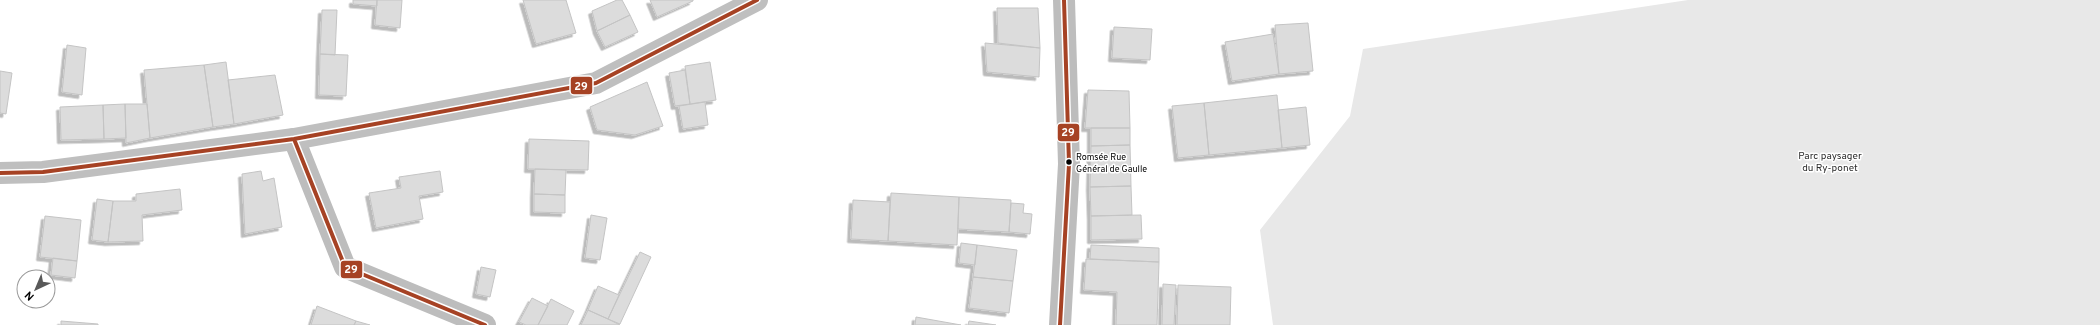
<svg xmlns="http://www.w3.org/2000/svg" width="2100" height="325" viewBox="0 0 2100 325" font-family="Overpass,sans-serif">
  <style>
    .green { fill: #e8e8e8 }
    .building { fill: #dcdcdc; stroke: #c4c4c4; filter: url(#shadow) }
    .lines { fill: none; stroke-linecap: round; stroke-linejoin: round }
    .street { stroke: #bdbdbd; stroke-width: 22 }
    .secondary { stroke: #bfbfbf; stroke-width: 22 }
    .bus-1-casing { stroke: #fff; stroke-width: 7 }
    .bus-1 { stroke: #a64224; stroke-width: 4 }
    .bus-dot { fill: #000; stroke: #fff; stroke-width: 1.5 }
    .labels { text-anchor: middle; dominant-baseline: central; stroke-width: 3; stroke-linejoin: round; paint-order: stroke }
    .bus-label { font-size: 9px; fill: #000; stroke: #fff; text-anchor: start }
    .park-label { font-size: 10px; fill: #2d2d2d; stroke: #fff }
    .line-badge { stroke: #fff; stroke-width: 1.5 }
    .badge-label { font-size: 11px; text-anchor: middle; font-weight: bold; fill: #fff }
  </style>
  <defs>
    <filter id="shadow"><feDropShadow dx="-3.5" dy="3.5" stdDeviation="0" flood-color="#0004"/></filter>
  </defs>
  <rect width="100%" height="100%" fill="#fff"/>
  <!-- green -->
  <path class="green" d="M1688 0H2100V325H1273L1260 230 1350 116 1363 49Z"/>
  <!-- building -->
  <path class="building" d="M353 0H377V6L353 4Z
    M377 0H402L400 28 375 25Z
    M523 0H566L576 33 536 44Z
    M617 0H622L630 15 597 31 592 11Z
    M650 0H693V1L657 17Z
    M997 8H1038L1040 48 998 43Z
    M322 10H337L335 55 320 54Z
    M630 15 638 32 605 47 597 31Z
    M1308 23 1313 71 1279 74 1275 25Z
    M1114 27 1152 29 1150 60 1112 58Z
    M1273 34 1279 74 1232 81 1225 42Z
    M985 43 1040 48 1039 77 987 72Z
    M67 45 86 48 82 95 62 92Z
    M320 54 348 55 346 96 319 95Z
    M226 62 234 124 213 127 204 65Z
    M710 62 716 100 690 104 685 66Z
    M204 65 213 127 150 138 144 70Z
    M685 70 690 104 675 106 669 73Z
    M0 71 12 73 6 114 0 113Z
    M275 75 283 115 234 124 228 80Z
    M647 82 663 126 635 135 597 130 590 107Z
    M1088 90 1129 91 1130 128H1085Z
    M1277 95 1282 148 1209 155 1204 103Z
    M705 102 708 125 683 129 679 106Z
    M1204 103 1209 155 1178 158 1172 106Z
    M125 104H147L150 138 126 143Z
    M125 104 126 138 104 139 103 105Z
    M103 105 104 139 61 140 60 107Z
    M1306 107 1310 145 1282 148 1278 110Z
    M1091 128H1130V145L1091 146Z
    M529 139 589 141 588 170 528 169Z
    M1130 145 1131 186 1090 187 1091 146Z
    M535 169 566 170 565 195 534 194Z
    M261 171 263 181 274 178 282 227 245 234 242 174Z
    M440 171 443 192 419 196 423 219 376 228 369 193 401 188 399 177Z
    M1131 186 1132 215 1091 216 1090 187Z
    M180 189 182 210 142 215 143 241 108 242 113 201H136V194Z
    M891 193 959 197 957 245 888 241Z
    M534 194 565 195V213L534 212Z
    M959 197 1011 200 1009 232 958 229Z
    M97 199 113 201 108 242 92 240Z
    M853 200 890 202 888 241 851 239Z
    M1011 203 1024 204 1023 213 1032 214 1030 234 1009 232Z
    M591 215 607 218 600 260 585 258Z
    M1141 215 1142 239 1091 240V216Z
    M45 216 81 220 77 261 40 257Z
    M961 243 977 245 975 265 959 263Z
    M977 245 1017 250 1013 281 973 277Z
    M1091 245 1159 248V262L1090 259Z
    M640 252 651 257 620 324 608 319Z
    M53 258 77 261 75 278 51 275Z
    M1086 259 1159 262 1157 325H1116L1117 292 1084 290Z
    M481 267 496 270 490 297 476 294Z
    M973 277 1013 281 1009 313 969 308Z
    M1163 284 1176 285 1174 325H1162Z
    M1178 285 1231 287 1230 325H1177Z
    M598 286 619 295 608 319 588 310Z
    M532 298 548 306 538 325H526L519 322Z
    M551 299 574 311 567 325H538Z
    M317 306 356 321 354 325H311Z
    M588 310 608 319 620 325H581Z
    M916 317 961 325H915Z
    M61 321 98 324V325H61Z
    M356 321 370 325H354Z
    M969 321 996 325H968Z"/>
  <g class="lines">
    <!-- street -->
    <path class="street" d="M294 139 345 267 485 325
      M1060 325 1069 164 1064 0"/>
    <!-- secondary -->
    <path class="secondary" d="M0 173 43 172 294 139 596 83 757 0"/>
    <defs>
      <path id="bus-1" d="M294 139 345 267 485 325
        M0 173 43 172 294 139 596 83 757 0
        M1060 325 1069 164 1064 0"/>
    </defs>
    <!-- bus-1 casing -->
    <use href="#bus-1" class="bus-1-casing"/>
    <!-- bus-1 -->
    <use href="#bus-1" class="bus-1"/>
  </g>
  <!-- markers -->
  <circle class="bus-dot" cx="1069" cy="162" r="3.5"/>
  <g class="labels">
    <!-- bus labels -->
    <g class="bus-label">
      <text x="1076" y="157">Romsée Rue<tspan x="1076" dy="12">Général de Gaulle</tspan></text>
    </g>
    <!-- park labels -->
    <g class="park-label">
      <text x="1830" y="156">Parc paysager<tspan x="1830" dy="12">du Ry-ponet</tspan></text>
    </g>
  </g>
  <g class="line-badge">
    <rect x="570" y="76" width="23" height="19" rx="4" fill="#a64224"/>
    <rect x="1057" y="123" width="23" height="19" rx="4" fill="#a64224"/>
    <rect x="340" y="260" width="23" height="19" rx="4" fill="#a64224"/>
  </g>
  <g class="badge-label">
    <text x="581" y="90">29</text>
    <text x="1068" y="136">29</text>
    <text x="351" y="273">29</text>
  </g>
  <!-- north arrow -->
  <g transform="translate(36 289) rotate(224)"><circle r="19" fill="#ffffff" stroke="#999999"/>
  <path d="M0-3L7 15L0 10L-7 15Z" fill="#595959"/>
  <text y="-6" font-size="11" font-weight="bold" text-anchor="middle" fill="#000000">N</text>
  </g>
</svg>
